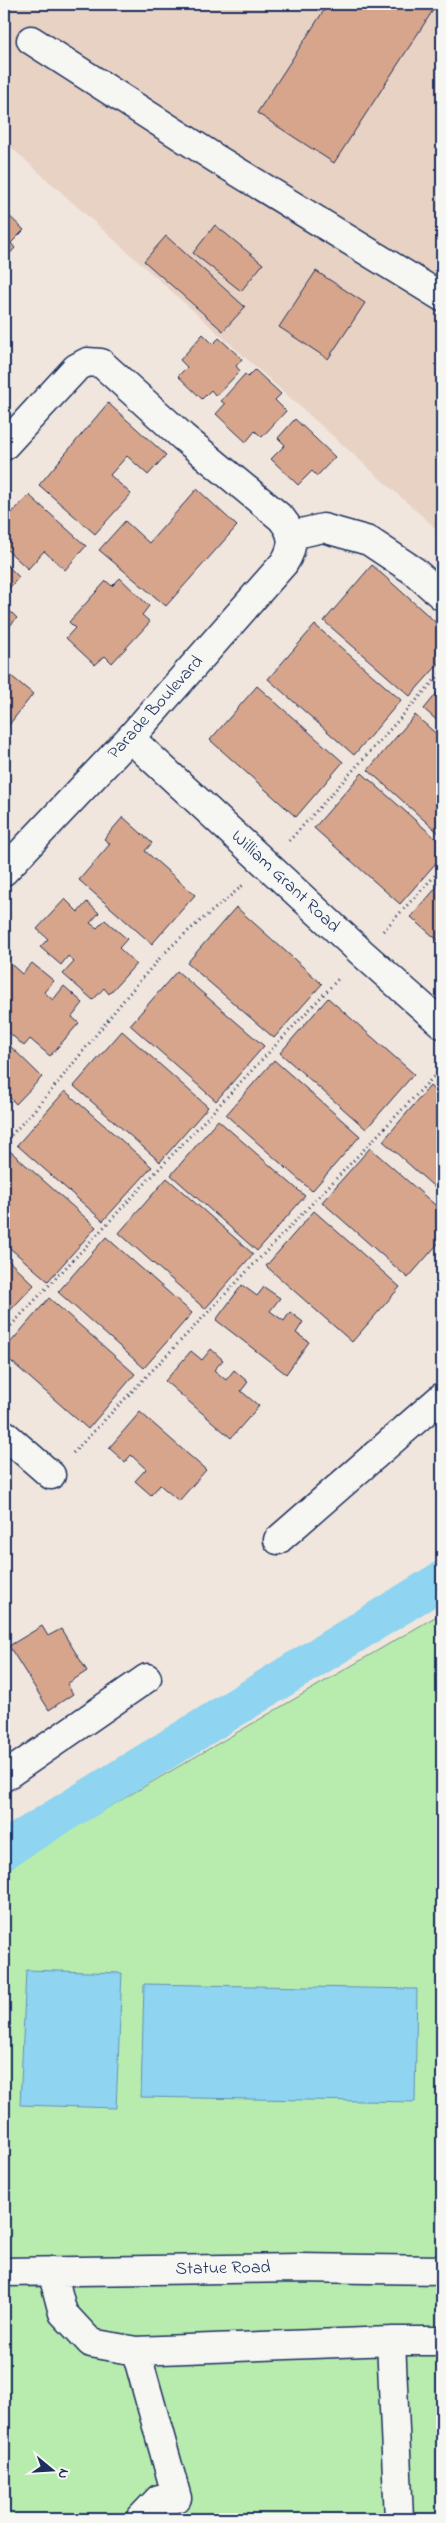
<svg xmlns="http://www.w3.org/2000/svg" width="446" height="2523" viewBox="0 0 446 2523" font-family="'Indie Flower',sans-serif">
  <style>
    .built { fill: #e8d2c4 }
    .garden { fill: #b8ecae; stroke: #6a8e86 }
    .water { fill: #8fd4f0; stroke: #6192b6 }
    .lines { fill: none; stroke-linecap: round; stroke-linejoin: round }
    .canal { stroke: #8fd4f0; stroke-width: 38 }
    .building { fill: #d7a58b; stroke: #1b2f5e }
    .minor-casing { stroke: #1b2f5e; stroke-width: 31 }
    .path { stroke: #1b2f5e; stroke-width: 3; stroke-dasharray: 1 4; stroke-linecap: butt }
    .minor { stroke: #f6f6f2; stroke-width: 28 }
    .labels { text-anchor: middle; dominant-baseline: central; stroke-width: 4.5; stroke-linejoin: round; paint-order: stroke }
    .street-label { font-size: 18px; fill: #1b2f5e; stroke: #f6f6f2 }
  </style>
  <rect width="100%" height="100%" fill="#f0e6dd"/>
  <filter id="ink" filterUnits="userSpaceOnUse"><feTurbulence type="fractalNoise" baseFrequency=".02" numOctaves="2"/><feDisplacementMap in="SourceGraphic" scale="10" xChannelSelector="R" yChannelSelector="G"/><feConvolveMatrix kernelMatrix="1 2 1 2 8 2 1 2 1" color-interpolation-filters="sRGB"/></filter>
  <g filter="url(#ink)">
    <!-- built -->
    <path class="built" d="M4 4H442V534L4 141Z"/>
    <!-- garden -->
    <path class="garden" d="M442 1613V2519H4V1872L56 1838Z"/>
    <!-- water -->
    <path class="water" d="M26 1970 122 1973 116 2108 20 2105Z
      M144 1984 417 1989 415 2102 141 2097Z"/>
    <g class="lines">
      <!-- canal -->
      <path class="canal" d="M4 1850 442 1580"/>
    </g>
    <!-- building -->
    <path class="building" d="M328 4H437L334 163 257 113Z
      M4 211 24 230 11 243 15 248 4 260Z
      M215 225 263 264 241 291 193 253Z
      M166 236 245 307 223 331 144 261Z
      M316 271 365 303 328 359 279 327Z
      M203 334 213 344 219 338 242 359 236 366 240 371 216 396 211 390 202 399 178 376 187 367 180 360Z
      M255 370 281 394 275 400 286 411 262 437 255 431 246 442 216 414 225 404 221 401 245 374 248 377Z
      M108 403 166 455 148 475 127 456 110 475 131 494 95 534 39 485Z
      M295 419 335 457 317 476 312 471 298 485 271 459 285 445 278 438Z
      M197 489 237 526 166 606 99 550 125 521 149 543Z
      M29 495 86 546 65 570 44 551 28 569 4 547V521Z
      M4 562 19 577 4 594Z
      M372 565 442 628V660L410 696 324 621Z
      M120 578 149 606 142 615 150 622 112 663 105 656 95 665 66 638 75 628 69 622 106 581 112 586Z
      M4 605 17 618 4 632Z
      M315 625 401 700 354 755 268 679Z
      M4 670 33 694 5 730 4 729Z
      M257 686 343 762 296 817 210 740Z
      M442 687V725L424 709Z
      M415 715 442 739V836L368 770Z
      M362 773 442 844V856L400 904 314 828Z
      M123 817 152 843 145 851 195 895 152 944 79 880 110 844 104 839Z
      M442 881V944L411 917Z
      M65 899 78 912 87 902 99 913 90 923 97 928 105 920 127 939 119 948 136 964 109 994 104 988 93 1000 63 974 74 962 68 956 61 965 40 947 48 939 37 929Z
      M236 907 322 984 274 1038 187 963Z
      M5 959 22 974 32 963 54 981 44 992 53 1000 64 986 83 1003 72 1017 79 1023 50 1056 30 1039 24 1046 4 1028V1022L7 1018 4 1016Z
      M177 971 264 1046 216 1101 130 1025Z
      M328 998 414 1074 366 1129 280 1053Z
      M122 1031 208 1107 160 1162 74 1086Z
      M4 1040 42 1077 16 1104 4 1092Z
      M274 1060 360 1136 312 1191 226 1115Z
      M430 1086 442 1097V1194L383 1141Z
      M65 1091 152 1167 103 1221 17 1145Z
      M218 1120 305 1196 257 1251 171 1175Z
      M370 1148 442 1211V1239L408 1278 322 1202Z
      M10 1151 96 1227 48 1281 4 1243V1158Z
      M167 1178 253 1254 205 1309 119 1233Z
      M314 1211 400 1287 352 1342 266 1266Z
      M106 1237 192 1313 144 1368 58 1292Z
      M4 1256 34 1285 4 1317Z
      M242 1285 257 1296 264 1287 280 1298 270 1311 284 1321 290 1312 303 1322 296 1333 309 1342 286 1374 216 1320Z
      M49 1298 135 1374 88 1429 4 1355V1350Z
      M211 1349 223 1360 214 1370 226 1380 234 1370 248 1382 241 1391 259 1406 231 1438 165 1381 191 1351 202 1360Z
      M140 1412 206 1470 179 1501 160 1485 151 1495 135 1481 146 1469 131 1455 125 1462 109 1448Z
      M42 1626 48 1636 61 1629 87 1671 67 1684 73 1694 49 1710 9 1646Z"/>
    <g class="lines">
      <defs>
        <path id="minor" d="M31 40 215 158 442 297
          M4 446 76 368 87 362 101 363 183 437 281 518C294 533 295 546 284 563L130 738 4 871
          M292 535 323 528 369 541 414 571 442 596
          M130 738 362 953 442 1024
          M4 1434 51 1475
          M278 1540 442 1397
          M4 1777 147 1678
          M52 2271 63 2313 91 2343 136 2351 391 2341H442
          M4 2272 297 2268 442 2270
          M391 2341 399 2519
          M136 2351 177 2498 159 2499 140 2519"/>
      </defs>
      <!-- minor casing -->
      <use href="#minor" class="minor-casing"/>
      <!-- path -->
      <path class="path" d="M289 841 442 672
        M383 931 442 868
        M4 1142C61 1086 105 1018 160 958 184 932 216 909 243 885
        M4 1333 340 977
        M73 1453 442 1068"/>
      <!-- minor -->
      <use href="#minor" class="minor"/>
    </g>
  </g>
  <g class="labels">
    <!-- street labels -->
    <g class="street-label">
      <text transform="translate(156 708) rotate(-48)">Parade Boulevard</text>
      <text transform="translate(285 882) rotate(43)">William Grant Road</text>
      <text transform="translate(223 2269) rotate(-1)">Statue Road</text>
    </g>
  </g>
  <!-- margin -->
  <rect width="446" height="2523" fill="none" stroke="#f6f6f2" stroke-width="20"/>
  <rect x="10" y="10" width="426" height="2503" fill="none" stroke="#1b2f5e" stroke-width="2" filter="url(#ink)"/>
  <!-- north arrow -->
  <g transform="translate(52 2470) rotate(108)" stroke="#f6f6f2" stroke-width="4" paint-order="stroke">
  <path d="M0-4L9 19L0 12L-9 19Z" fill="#1b2f5e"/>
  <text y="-8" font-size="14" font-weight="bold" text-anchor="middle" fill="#1b2f5e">N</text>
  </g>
</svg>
